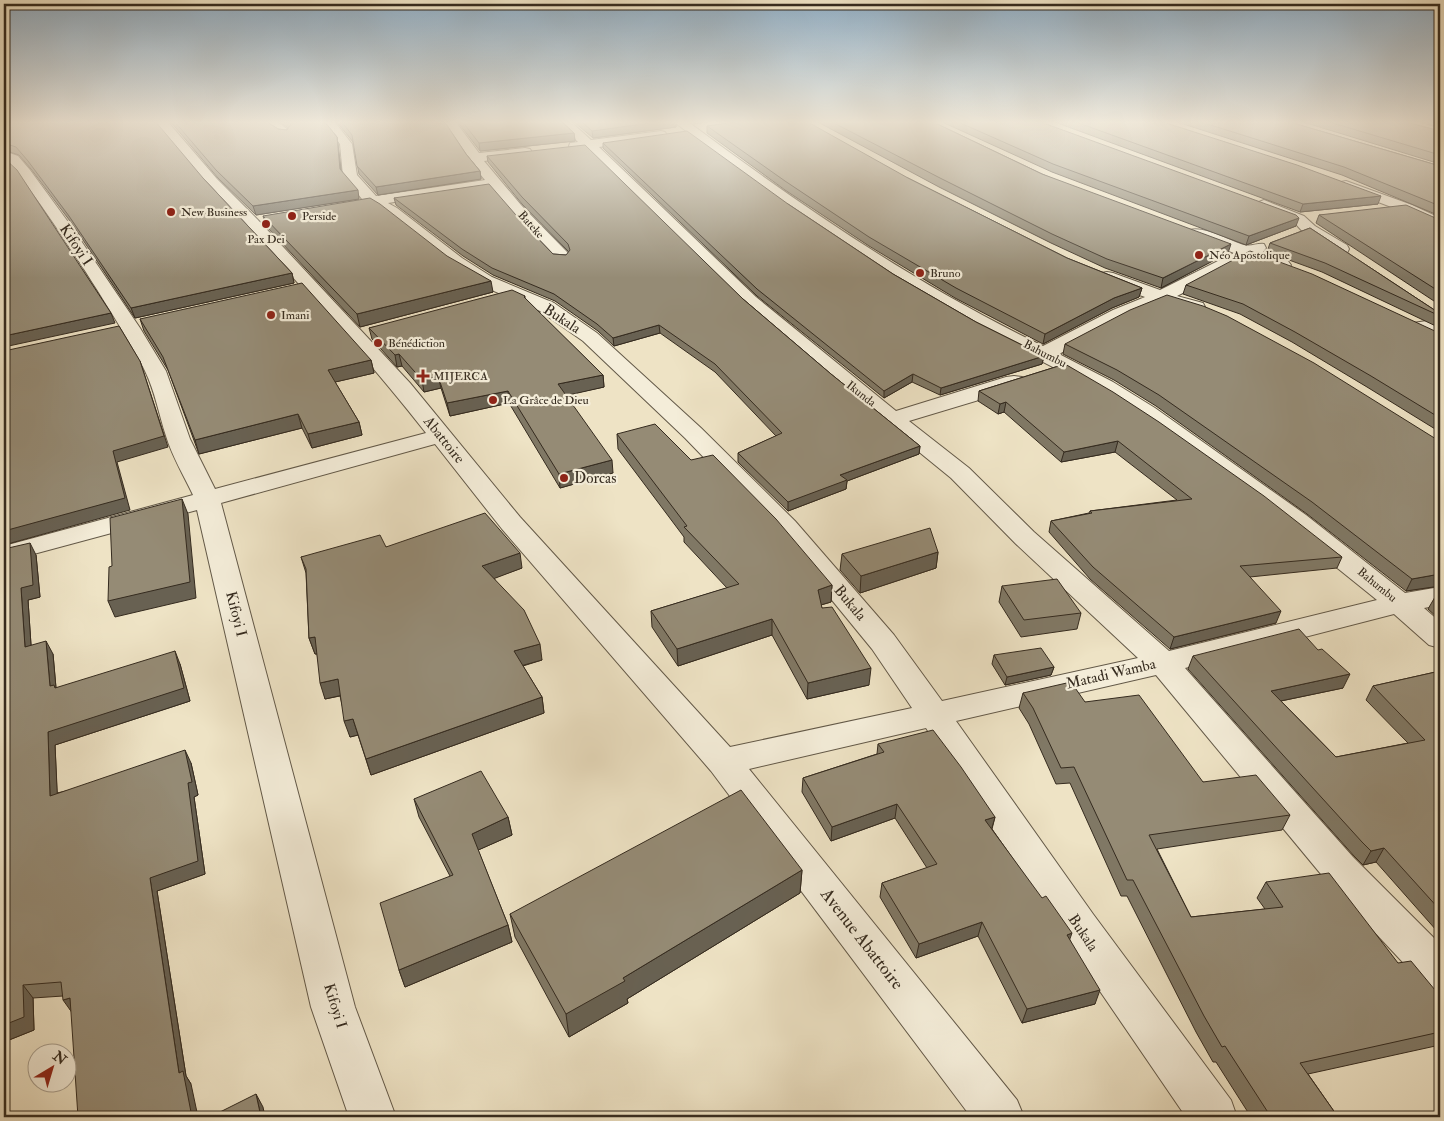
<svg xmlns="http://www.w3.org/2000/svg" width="1444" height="1121" viewBox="0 0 1444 1121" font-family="'IM FELL Double Pica',serif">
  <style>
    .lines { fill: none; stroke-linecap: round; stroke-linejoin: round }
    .minor-casing { stroke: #635948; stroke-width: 2 }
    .minor { fill: #f4edd9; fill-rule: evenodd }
    .wall { fill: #807865; stroke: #352b1f }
    .shaded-wall { fill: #686152; stroke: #352b1f }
    .building { fill: #958b75; stroke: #352b1f }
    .poi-dot { fill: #8f2418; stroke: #f4edd9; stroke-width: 2 }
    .labels { text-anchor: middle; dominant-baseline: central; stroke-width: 4.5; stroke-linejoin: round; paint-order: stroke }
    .far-poi-label { font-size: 12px; fill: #352b1f; stroke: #f4edd9; text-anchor: start }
    .far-street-label { font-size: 12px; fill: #352b1f; stroke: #f4edd9 }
    .street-label { font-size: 15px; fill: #352b1f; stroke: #f4edd9 }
    .poi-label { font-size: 15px; fill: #352b1f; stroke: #f4edd9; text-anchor: start }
    .near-street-label { font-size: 18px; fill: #352b1f; stroke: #f4edd9 }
  </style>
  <rect width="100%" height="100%" fill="#eee3c5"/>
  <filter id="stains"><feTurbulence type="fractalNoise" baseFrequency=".004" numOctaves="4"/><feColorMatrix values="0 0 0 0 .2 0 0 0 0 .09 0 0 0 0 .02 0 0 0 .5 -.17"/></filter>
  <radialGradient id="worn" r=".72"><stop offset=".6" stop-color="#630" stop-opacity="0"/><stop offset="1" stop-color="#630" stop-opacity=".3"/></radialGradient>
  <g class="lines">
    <defs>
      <path id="minor" d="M154 121H167L217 179 257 219 410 383 520 517 730 747 912 708 872 649 777 533 685 438 583 341 540 311 480 285 450 266 387 214 371 206 363 205 361 202 362 199 343 176 340 144 322 121H334L352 144 357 175 376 196 485 180 469 161 443 121H455L479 153 525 148 530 149 532 152 530 155 484 161 521 205 567 252 569 256 567 260H555L524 228 491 188 388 203 397 208 462 258 492 277 554 303 597 333 701 428 795 521 894 635 942 701 1138 658 1016 544 951 478 832 381 744 305 585 149H570L569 146 570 143 578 142 557 121H570L591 140 661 131 665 132 667 135 665 138 661 139 599 147 756 297 896 411 1006 377 1014 376 1022 377 1025 382 1022 387 909 421 969 468 1034 532 1169 651 1377 600 1258 504 1130 410 1076 379 966 322 910 288 773 197 673 121H687C800 205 916 285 1043 346L1113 310 1145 297 1101 281 1098 277 1101 273 1107 272 1113 273 1160 290 1234 253 1190 236 1188 233 1190 230C1205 226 1230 241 1244 245 1251 247 1257 243 1264 244L1266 248 1263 252 1288 261 1291 265 1288 269C1275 272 1261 263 1249 259L1177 296 1203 303 1205 307 1203 311 1196 313 1162 303 1127 318 1059 354 1113 382 1155 408 1306 515 1405 593 1440 587V605L1424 608 1440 622V648L1429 645 1394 614 1185 668 1353 857 1440 944V991L1425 986 1325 879 1156 675 956 721 1093 914 1231 1100 1237 1117H1186L1065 940 926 728 749 769 1017 1100 1024 1117H971L711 771 502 529 435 444 221 503 355 1007 396 1117H349L311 1007 197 510 4 562V546L193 495C184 476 172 456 166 436 159 415 155 391 145 371 133 343 22 168 4 160V151L18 156 30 170 71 226 140 328 166 371 190 439 215 489 426 433C370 361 308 294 247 227 215 192 181 159 154 121Z
        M261 121H276L291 132 289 135H281Z
        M1346 181 1412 205 1440 218V229L1402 211 1341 188 1339 185 1341 182Z
        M1264 200 1304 216 1315 226 1347 245 1349 249 1347 253H1335L1303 232 1294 222 1259 208 1256 205 1259 202Z
        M1440 319V331L1420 333 1413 331 1410 327 1413 323Z"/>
    </defs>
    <!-- minor casing -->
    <use href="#minor" class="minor-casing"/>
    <!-- minor -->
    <use href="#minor" class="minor"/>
  </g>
  <!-- wall -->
  <path class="wall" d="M4 121 203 178 292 273 294 283 135 318 73 225 31 169 19 155 4 150Z
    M170 121H266L278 129 287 130 288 128 279 121H324L337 137 338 145 341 170 359 199 256 215 218 178Z
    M336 121H444L466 154 480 171 481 179 378 195 359 174 353 142Z
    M457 121H561L574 133 575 141 480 151Z
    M573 121H676V127L593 138Z
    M816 121H931L1042 174 1228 253 1161 288 1105 268 1051 243 939 187Z
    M940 121H1038L1296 226 1246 245 1052 172Z
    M1052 121H1160L1378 204 1300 212Z
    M1174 121H1286L1440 166V216L1342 175Z
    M1300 121H1402L1440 131V164Z
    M1416 121H1440V128Z
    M707 126 908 178 1067 258 1142 288 1139 297 1112 308 1043 344 955 298 869 246 785 190 707 133Z
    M603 143 788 204 893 274 976 322 1044 356 1042 364 940 395 912 382 884 398 757 296 603 148Z
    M487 156 743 299 831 374 920 446 919 454 847 481 846 489 788 511 738 462V453L776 436 715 372 660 333 614 346 598 331 555 301 493 275 463 256 396 205 394 198 522 222 553 254 566 255 569 252 568 251 522 204 488 162Z
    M1319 215 1440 220V305L1316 223Z
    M263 216 493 292 360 327 266 226Z
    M1310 228 1436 311H1440V328L1322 272 1267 252 1270 243Z
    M1186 285 1440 333V432L1367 387 1292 342 1240 314 1183 294Z
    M525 296V299L603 375 604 387 566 395 613 473 560 488 509 403 450 416 441 388 424 392 402 366 397 367 372 339 369 328Z
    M140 319 371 360 374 373 335 382 359 422 362 435 312 448 302 428 199 454 168 370 144 331Z
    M1065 344 1440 440V586L1406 591 1307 514 1156 406 1114 380 1063 354Z
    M1065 364 1342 557 1337 568 1250 577 1276 623 1170 649 1090 579 1049 532 1051 521 1089 513 1090 511 1177 500 1115 452 1061 462 1004 412 998 414 978 401 979 391Z
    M617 434 691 460 832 585 831 602 821 605 822 608 869 685 807 699 772 635 678 666 652 627 651 611 727 588 684 542V537L618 449Z
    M386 547 522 568 494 578 542 660 523 666 542 697 544 713 371 775 358 735 350 737 340 696 325 699 317 654H315L309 638 306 573 301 557Z
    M4 549 36 555 40 597 28 600 31 645 53 654 56 688 180 664 190 701 55 745 57 793 191 763 198 795 194 797 205 874 157 891 186 1076 191 1084 71 1011 63 996 33 998 34 1030 4 1042Z
    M938 552 936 568 860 593 840 570 842 554Z
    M1002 586 1081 613 1077 629 1021 637 999 602Z
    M1440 595V620L1428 609 1435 597Z
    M994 655 1054 667 1051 675 1005 685 992 664Z
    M1193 656 1343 688 1281 701 1336 757 1408 743 1366 700 1373 686 1440 671V931H1437L1376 862 1363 865 1354 856 1188 669Z
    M1023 693 1085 702 1203 782 1290 815 1282 830 1157 849 1191 917 1265 909 1257 898 1266 882 1398 963 1440 996V1045L1308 1074 1338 1117H1251L1216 1062H1213L1196 1032 1127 896H1121L1070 783 1056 784 1029 724 1019 708Z
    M878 744 995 817 992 829 1070 940 1095 1004 1022 1023 978 936 916 958 880 897 882 883 927 868 895 818 831 841 802 792 803 778 877 754Z
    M414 799 508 817 512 835 478 850 508 925 512 942 405 987 399 970 450 876 419 817Z
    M802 870 800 893 627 999 628 1003 569 1037 515 937 510 914Z"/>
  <!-- shaded-wall -->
  <path class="shaded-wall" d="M664 121H676V127L593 138 592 131Z
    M694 121H714L694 124Z
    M574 133 575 141 480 151 479 143Z
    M337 137 342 177 340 169Z
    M480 171 481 179 378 195 376 187Z
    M358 190 359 199 256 215 253 206Z
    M1381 196 1378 204 1300 212 1303 204Z
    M1299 218 1296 226 1246 245 1249 236Z
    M1231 244 1228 253 1161 288 1163 278Z
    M292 273 294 283 135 318 131 308Z
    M491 281 493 292 360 327 357 314Z
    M1142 288 1139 297 1112 308 1043 344 1045 334 1114 298Z
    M111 313 115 323 4 347V336Z
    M659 325 660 333 614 346 613 338Z
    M399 354 402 366 397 367 395 355Z
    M1044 356 1042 364 940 395 941 388Z
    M371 360 374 373 331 383 328 370Z
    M140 361 168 447 117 462 130 510 4 545V531L113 451Z
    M913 374 912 382 884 398V391Z
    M603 375 604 387 560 397 558 384Z
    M438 376 441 388 424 392 422 380Z
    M508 391 509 403 450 416 447 403Z
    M1006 402 1004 412 998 414 1000 404Z
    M298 414 302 428 199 454 195 440Z
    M359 422 362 435 312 448 308 434Z
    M1118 441 1115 452 1061 462 1064 452Z
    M920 446 919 454 847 481 846 489 788 511V502L840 475Z
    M612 460 613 473 560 488 559 474Z
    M182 499 188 514 196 598 115 617 108 601Z
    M30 543 36 555 40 597 28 600 32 660 25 647 21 588Z
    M938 552 936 568 860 593 861 576Z
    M520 553 522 568 485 582 482 566Z
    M1440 574V586L1406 591 1412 579Z
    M832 585 831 602 817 606 818 590Z
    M1281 611 1276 623 1170 649 1174 637Z
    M772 619V635L678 666 677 649Z
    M315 637 320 653 315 654 309 638Z
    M46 641 53 654 56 688 50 686Z
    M540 644 542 660 517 667 514 651Z
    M175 651 180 664 190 701 55 745 58 809 50 796 48 732Z
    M1054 667 1051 675 1005 685 1007 677Z
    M871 668 869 685 807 699 808 683Z
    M1350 674 1343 688 1266 704 1271 691Z
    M338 679 343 695 325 699 320 683Z
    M542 697 544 713 371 775 366 759Z
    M353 719 358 735 350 737 344 721Z
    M185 750 191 763 198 795 194 797 205 874 157 891 186 1076 191 1084 198 1117H192L179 1073 150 878 188 783Z
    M897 804 895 818 831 841 832 827Z
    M508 817 512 835 476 851 472 834Z
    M995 817 991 831 985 820Z
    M1384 848 1376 862 1363 865 1371 851Z
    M802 870 800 893 627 999 628 1003 569 1037 566 1014 623 978Z
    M982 922 978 936 916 958 919 944Z
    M508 925 512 942 405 987 399 970Z
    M1072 933 1067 947V935Z
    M23 985 33 998 34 1030 4 1042V1025Z
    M1100 990 1095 1004 1022 1023 1027 1009Z
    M70 998 73 1014 63 1000Z
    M256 1094 263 1107 265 1117H261Z"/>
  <!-- building -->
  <path class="building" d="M4 121H155L203 178 292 273 131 308 69 216 28 161 16 147 4 143Z
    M174 121H266L278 129 287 130 291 124 287 121H324L337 137 340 169 358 190 253 206 216 170Z
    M341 121H444L466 154 480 171 376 187 357 166 352 135Z
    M462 121H561L574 133 479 143Z
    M581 121H664L592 131Z
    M743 121H806L908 178 1067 258 1142 288 1114 298 1045 334 956 288 869 237 785 181 707 126Z
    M830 121H931L1042 174 1231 244 1163 278 1107 259 1052 234 940 178Z
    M956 121H1038L1296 215 1299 218 1249 236 1053 164Z
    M1073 121H1160L1297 165 1381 196 1303 204Z
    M1198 121H1286L1440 166V206L1344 167Z
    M1326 121H1402L1440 131V155Z
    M687 131 788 204 893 274 976 322 1044 356 941 388 913 374 884 391 757 289 603 143Z
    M585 145 743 299 831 374 920 446 840 475 847 480 788 502 738 453 782 433 715 364 659 325 613 338 597 324 554 294 492 268 462 249 394 198 489 184 522 222 553 254 566 255 570 250 568 244 522 197 487 156Z
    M4 158 17 170 111 313 4 336Z
    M370 198 380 204 447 256 491 281 357 314 263 216Z
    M1406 205 1440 220V292L1319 215Z
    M1310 228 1436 311H1440V316L1325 263 1270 243Z
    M1250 251 1312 274 1437 332 1440 333V418L1371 376 1295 332 1243 304 1186 285Z
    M302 283 371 360 328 370 359 422 308 434 298 414 195 440 163 357 140 319Z
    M512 290 525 296 524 297 603 375 558 384 612 460 559 474 508 391 447 403 438 376 422 380 399 354 395 355 369 328Z
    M1167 295 1203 306 1227 316 1314 363 1436 439 1440 440V574L1412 579 1312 502 1159 395 1117 370 1065 344 1130 310Z
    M119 326 140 361 164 436 113 451 125 498 4 531V351Z
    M1065 364 1113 392 1159 422 1264 496 1342 557 1240 566 1281 611 1174 637 1093 567 1051 521 1092 513 1090 511 1192 499 1118 441 1064 452 1006 402 1000 404 979 391Z
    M655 424 691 460 713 455 776 519 832 585 818 590 822 608 832 607 871 668 808 683 772 619 677 649 651 611 739 584 684 527 687 526 617 434Z
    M182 499 190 582 108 601 109 567 112 566 110 518Z
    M485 513 520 553 482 566 524 610 540 644 514 651 542 697 366 759 353 719 344 721 338 679 320 683 315 637 309 638 306 569 301 557 380 535 386 547Z
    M930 528 938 552 861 576 842 554Z
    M30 543 33 585 21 588 25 647 46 641 50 686 54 685 55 688 175 651 184 688 48 732 50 796 185 750 192 782 188 783 198 861 150 878 179 1073 183 1071 192 1117H78L70 998 63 1000 61 982 23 985 24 1017 4 1025V549Z
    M1057 579 1081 613 1024 620 1002 586Z
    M1440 595V601L1435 597Z
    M1299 629 1318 650 1322 649 1350 674 1271 691 1336 757 1425 740 1373 686 1440 671V910L1384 848 1371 851 1362 842 1193 656Z
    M1041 648 1054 667 1007 677 994 655Z
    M1071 682 1085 702 1139 695 1203 782 1256 775 1290 815 1149 835 1191 917 1283 907 1266 882 1329 873 1398 963 1411 961 1440 996V1032L1300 1063 1338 1117H1271L1225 1046 1222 1047 1204 1016 1133 880H1127L1074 767 1061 768 1033 708 1023 693Z
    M933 730 961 767 995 817 985 820 1042 898 1046 896 1072 933 1067 935 1100 990 1027 1009 982 922 919 944 882 883 937 864 897 804 832 827 803 778 884 752 878 744Z
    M481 771 508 817 472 834 508 925 399 970 380 903 453 875 414 799Z
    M741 790 802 870 623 978 625 981 566 1014 510 914Z
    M256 1094 261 1117H210Z"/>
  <!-- sky -->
  <linearGradient id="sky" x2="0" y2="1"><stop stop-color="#91aec4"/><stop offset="0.44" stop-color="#f7f2e5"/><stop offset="1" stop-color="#f7f2e5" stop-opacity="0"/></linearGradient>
  <rect width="1444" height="278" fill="url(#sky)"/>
  <!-- markers -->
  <g class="poi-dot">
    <circle cx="171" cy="212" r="5"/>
    <circle cx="292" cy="216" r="5"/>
    <circle cx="266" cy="224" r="5"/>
    <circle cx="1199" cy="255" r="5"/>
    <circle cx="920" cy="273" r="5"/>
    <circle cx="271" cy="315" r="5"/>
    <circle cx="378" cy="343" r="5"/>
    <path d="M420.5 368.5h5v5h5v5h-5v5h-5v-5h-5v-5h5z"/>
    <circle cx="493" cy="400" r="5"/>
    <circle cx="564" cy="478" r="5"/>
  </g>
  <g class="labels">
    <!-- far-poi labels -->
    <g class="far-poi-label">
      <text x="181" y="212">New Business</text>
      <text x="302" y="216">Perside</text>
      <text x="266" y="239" text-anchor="middle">Pax Dei</text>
      <text x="1209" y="255">Néo Apostolique</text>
      <text x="930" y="273">Bruno</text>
      <text x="281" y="315">Imani</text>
      <text x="388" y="343">Bénédiction</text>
      <text x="433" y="376">MIJERCA</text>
      <text x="503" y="400">La Grâce de Dieu</text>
    </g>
    <!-- far-street labels -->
    <g class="far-street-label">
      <text transform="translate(531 225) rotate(48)">Bateke</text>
      <text transform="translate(1045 354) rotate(27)">Bahumbu</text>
      <text transform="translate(861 394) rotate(38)">Ikunda</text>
      <text transform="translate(1377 585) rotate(39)">Bahumbu</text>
    </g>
    <!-- street labels -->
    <g class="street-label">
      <text transform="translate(76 245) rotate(56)">Kifoyi I</text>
      <text transform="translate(562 319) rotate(33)">Bukala</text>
      <text transform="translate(444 440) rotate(51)">Abattoire</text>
      <text transform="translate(850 603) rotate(50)">Bukala</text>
      <text transform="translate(236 614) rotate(76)">Kifoyi I</text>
      <text transform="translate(1111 674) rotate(-13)">Matadi Wamba</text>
      <text transform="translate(1083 933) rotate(56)">Bukala</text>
      <text transform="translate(335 1006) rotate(73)">Kifoyi I</text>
    </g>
    <!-- poi labels -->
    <g class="poi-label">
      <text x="574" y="478">Dorcas</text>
    </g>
    <!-- near-street labels -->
    <g class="near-street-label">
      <text transform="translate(862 939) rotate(52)">Avenue Abattoire</text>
    </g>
  </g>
  <!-- margin -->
  <rect width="1444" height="1121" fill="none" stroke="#eee3c5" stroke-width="20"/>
  <rect x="5" y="5" width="1434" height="1111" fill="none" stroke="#352b1f" stroke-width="2.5"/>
  <rect x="10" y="10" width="1424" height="1101" fill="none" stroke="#352b1f"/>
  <!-- north arrow -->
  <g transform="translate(52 1068) rotate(38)"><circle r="24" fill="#f4edd9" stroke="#a89f8f"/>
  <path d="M0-4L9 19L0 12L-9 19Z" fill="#8f2418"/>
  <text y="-8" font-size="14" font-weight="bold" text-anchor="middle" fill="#352b1f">N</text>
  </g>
  <rect width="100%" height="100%" filter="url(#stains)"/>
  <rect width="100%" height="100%" fill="url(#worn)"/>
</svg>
